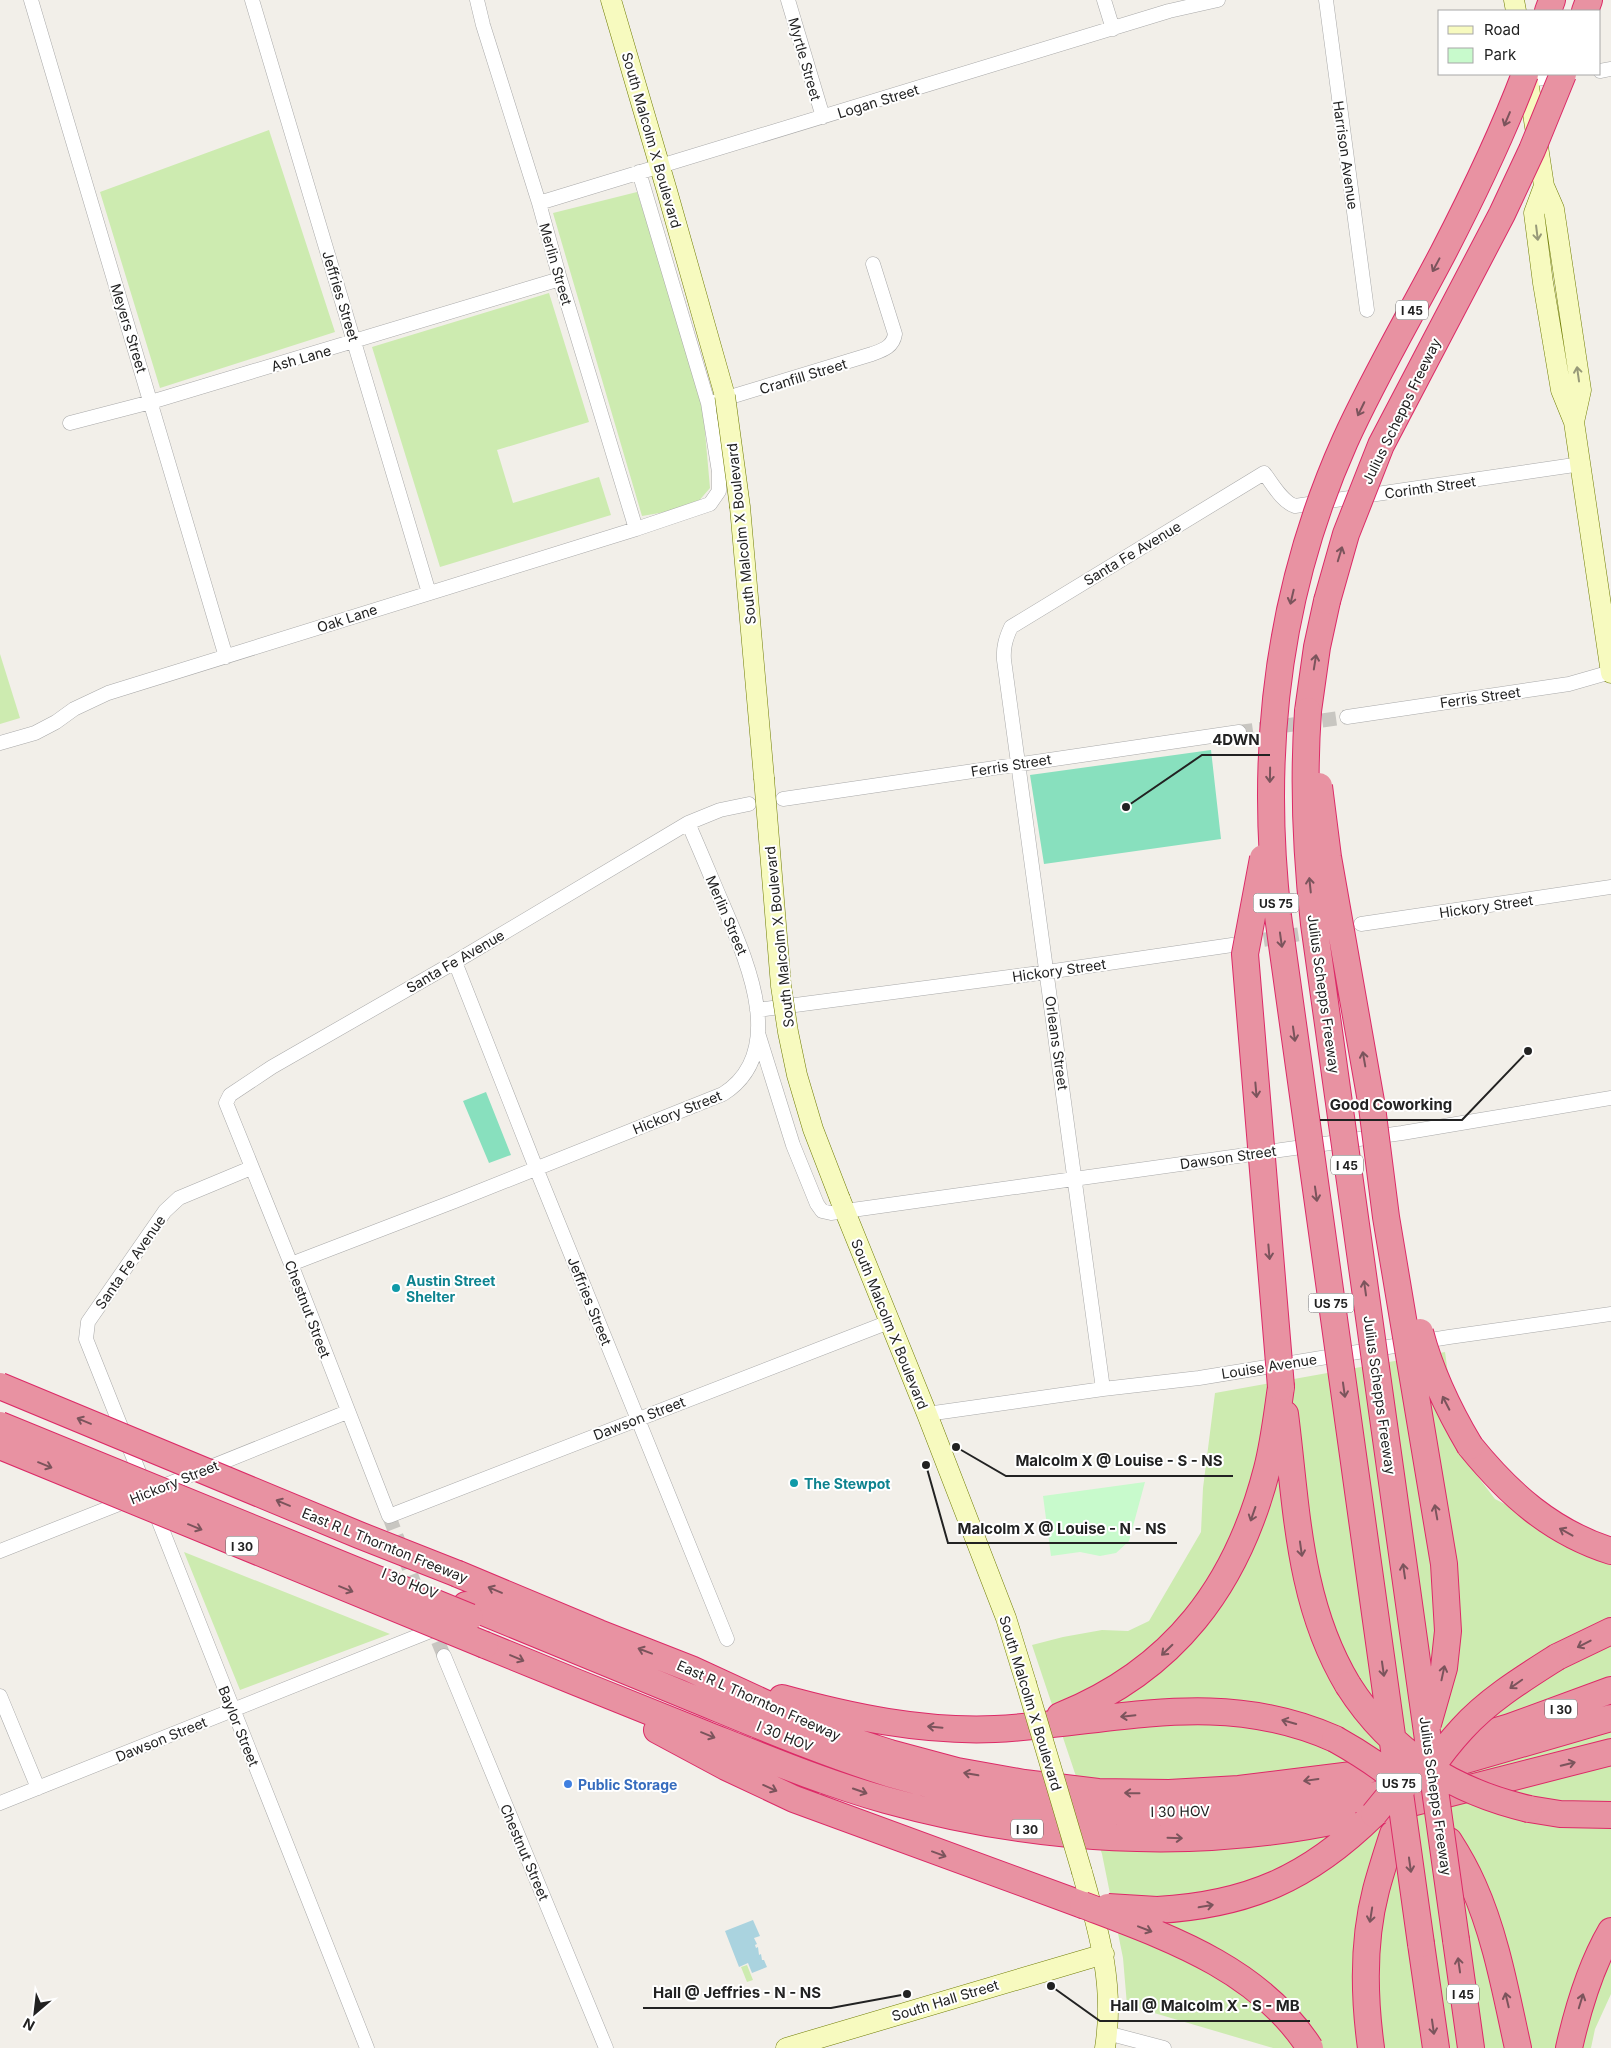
<svg xmlns="http://www.w3.org/2000/svg" width="1611" height="2048" viewBox="0 0 1611 2048" font-family="Inter,sans-serif">
  <style>
    .grass { fill: #cdebb0 }
    .park { fill: #c8facc }
    .pitch { fill: #88e0be }
    .water { fill: #aad3df }
    .lines { fill: none; stroke-linecap: round; stroke-linejoin: round }
    .street-tunnel { stroke: #c8c6c1; stroke-width: 14; stroke-dasharray: 14 7; stroke-linecap: butt }
    .street-casing { stroke: #a9a9a9; stroke-width: 15 }
    .secondary-casing { stroke: #707d05; stroke-width: 21 }
    .highway-casing { stroke: #dc2a67; stroke-width: 28 }
    .street { stroke: #fff; stroke-width: 14 }
    .secondary { stroke: #f7fabf; stroke-width: 20 }
    .highway { stroke: #e892a2; stroke-width: 26 }
    .secondary-bridge-casing { stroke: #707d05; stroke-width: 21; stroke-linecap: butt }
    .highway-bridge-casing { stroke: #dc2a67; stroke-width: 28; stroke-linecap: butt }
    .secondary-bridge { stroke: #f7fabf; stroke-width: 20 }
    .highway-bridge { stroke: #e892a2; stroke-width: 26 }
    .oneway { stroke: #7b545c }
    .oneway2 { stroke: #979978 }
    .culture-dot { fill: #0f9aa8; stroke: #fff; stroke-width: 2 }
    .shop-dot { fill: #3f7fe0; stroke: #fff; stroke-width: 2 }
    .labels { text-anchor: middle; dominant-baseline: central; stroke-width: 4; stroke-linejoin: round; paint-order: stroke }
    .shield { fill: #fff; stroke: #646464; stroke-width: 1 }
    .shield-label { font-size: 12px; font-weight: bold; fill: #222 }
    .street-label { font-size: 14px; fill: #222; stroke: #fff }
    .culture-label { font-size: 14px; font-weight: bold; fill: #0d838f; stroke: #fff; text-anchor: start }
    .shop-label { font-size: 14px; font-weight: bold; fill: #366cbe; stroke: #fff; text-anchor: start }
    .leader { fill: none; stroke: #222; stroke-width: 2 }
    .callout-dot { fill: #222; stroke: #fff; stroke-width: 2 }
    .callout-label { font-size: 15px; text-anchor: middle; font-weight: bold; fill: #222; stroke: #fff; stroke-width: 4; stroke-linejoin: round; paint-order: stroke }
  </style>
  <rect width="100%" height="100%" fill="#f2efe9"/>
  <!-- grass -->
  <path class="grass" d="M269 130 335 332 160 388 100 192Z
    M637 192 701 387 710 488 697 503 671 511 642 516 553 213Z
    M549 293 589 422 497 450 513 503 599 477 611 515 440 567 372 347Z
    M0 654 20 718 0 724Z
    M1445 1352 1459 1452 1495 1499 1611 1559V1994L1595 2029 1591 2048H1273L1127 2005 1123 1958 1102 1854 1032 1645 1063 1637 1102 1630 1128 1631 1149 1621 1201 1532 1203 1488 1215 1393Z
    M184 1552 390 1634 240 1690Z
    M747 1965 753 1980 747 1982 741 1967Z"/>
  <!-- park -->
  <path class="park" d="M1145 1482 1129 1541 1116 1553 1100 1556 1080 1552 1051 1556 1043 1496Z"/>
  <!-- pitch -->
  <path class="pitch" d="M1211 750 1221 839 1044 864 1030 775Z
    M486 1092 511 1155 489 1163 463 1101Z"/>
  <!-- water -->
  <path class="water" d="M753 1920 760 1936 754 1938 757 1944 755 1945 756 1948 758 1947 759 1955 761 1954 762 1960H764L767 1967 752 1973 748 1963 739 1967 725 1931Z"/>
  <g class="lines">
    <!-- street-tunnel -->
    <path class="street-tunnel" d="M1239 732 1347 717
      M1243 943 1320 931
      M389 1516 420 1598
      M430 1622 444 1656"/>
    <defs>
      <path id="street" d="M31 0 226 657
        M252 0 429 593
        M477 0 483 25 539 203 560 279 636 529
        M788 0 823 117
        M1104 0 1113 29
        M1326 0 1367 310
        M1600 71 1611 69
        M1528 80 1567 75
        M539 203 1169 11 1218 0
        M717 401 872 354C883 350 893 347 895 334L873 264
        M70 423 151 402 560 279
        M1347 717 1569 684 1611 672
        M0 743 35 733 56 722 74 709 108 693 636 529 710 504 719 491V472L708 403 639 172
        M783 799 1239 732
        M749 804 720 810 688 823 455 962 272 1067 230 1095 226 1103 291 1264 389 1516 889 1322
        M1361 924 1611 887
        M455 962 536 1168 727 1639
        M757 1010 1047 972 1232 945
        M758 1033 793 1145 817 1204 822 1211 831 1213 1402 1133 1611 1098
        M291 1264 455 1201 723 1094C789 1052 746 959 723 905 711 877 700 850 688 823
        M1103 1389 1004 660C1003 647 1006 638 1011 627L1264 473C1272 483 1282 502 1295 506L1581 464
        M927 1414 1103 1389 1199 1378 1449 1337 1611 1314
        M143 1482 86 1339 88 1322 165 1211 179 1198 251 1168
        M156 1489 347 1412
        M154 1509 367 2048
        M0 1551 129 1500
        M444 1656 606 2048
        M0 1696 38 1788
        M0 1803 433 1630
        M1107 2033 1164 2048"/>
      <path id="secondary" d="M611 0 667 191 725 396
        M1514 0 1516 11
        M1527 74 1544 186 1554 209 1581 390 1574 422
        M1544 186 1534 213 1543 283 1561 390 1574 422 1611 673
        M740 507 764 778
        M840 1199 927 1414 1006 1618 1026 1683
        M1082 1872C1099 1932 1115 1985 1105 2048
        M786 2048 1104 1954"/>
      <path id="highway" d="M1548 11 1552 0
        M1585 11 1589 0
        M1308 711 1317 647 1327 601
        M1285 1414C1297 1508 1298 1602 1348 1685
        M1470 1446C1509 1494 1551 1532 1611 1551
        M458 1574 599 1633 691 1669 834 1735 890 1753 957 1771 1024 1783 1098 1792 1169 1793 1239 1789 1352 1775 1396 1761
        M466 1605C541 1636 617 1667 692 1698 758 1725 823 1753 891 1774 1026 1814 1193 1826 1330 1795
        M485 1645C558 1675 632 1705 705 1734 765 1758 825 1783 886 1800 1033 1841 1194 1852 1344 1819
        M1557 1657 1611 1631
        M782 1698C851 1717 922 1732 995 1729 1115 1723 1218 1687 1335 1739
        M1060 1716C1174 1670 1237 1586 1267 1469 1274 1442 1277 1414 1281 1387
        M657 1730 726 1767 794 1799 1083 1905
        M1436 1749 1510 1727 1611 1690
        M1417 1774 1611 1718
        M1312 1808 1405 1789
        M1529 1809 1560 1814 1611 1815
        M1384 1810 1611 1752
        M1449 1841C1458 1855 1466 1869 1473 1885 1496 1936 1506 1994 1518 2048
        M1157 1910C1248 1905 1309 1878 1374 1814
        M1456 1940 1471 2048
        M1421 1944 1436 2048
        M1371 2048C1364 1997 1363 1940 1376 1890 1381 1871 1387 1853 1393 1834
        M1569 2048C1578 2008 1590 1967 1611 1931"/>
    </defs>
    <!-- street casing -->
    <use href="#street" class="street-casing"/>
    <!-- secondary casing -->
    <use href="#secondary" class="secondary-casing"/>
    <!-- highway casing -->
    <use href="#highway" class="highway-casing"/>
    <!-- street -->
    <use href="#street" class="street"/>
    <!-- secondary -->
    <use href="#secondary" class="secondary"/>
    <!-- highway -->
    <use href="#highway" class="highway"/>
    <defs>
      <path id="secondary-bridge" d="M725 396 740 507
        M764 778 781 986 788 1032 797 1075 813 1129 840 1199
        M1026 1683 1082 1872"/>
      <path id="highway-bridge" d="M1327 601 1346 534 1381 445 1502 214 1532 150 1563 74
        M1308 711C1303 782 1306 852 1314 924L1456 1940
        M1319 786 1328 857 1372 1107 1386 1217 1444 1564 1448 1631 1444 1668 1428 1724
        M1263 858 1245 954 1281 1387
        M1420 1332C1431 1374 1448 1409 1470 1446
        M0 1386 359 1535 458 1574
        M0 1425 470 1617
        M0 1446 485 1645
        M1348 1685C1391 1753 1452 1791 1529 1809
        M1335 1739C1360 1753 1383 1768 1404 1786
        M1426 1775C1437 1759 1449 1743 1462 1729 1488 1700 1524 1678 1557 1657
        M1374 1814 1392 1792 1403 1774
        M1083 1905C1167 1937 1259 1968 1310 2048
        M1108 1907 1157 1910
        M1421 1944 1278 916C1259 751 1277 593 1345 441 1374 377 1410 316 1443 253 1473 195 1502 135 1525 74"/>
    </defs>
    <!-- secondary-bridge casing -->
    <use href="#secondary-bridge" class="secondary-bridge-casing"/>
    <!-- highway-bridge casing -->
    <use href="#highway-bridge" class="highway-bridge-casing"/>
    <!-- secondary-bridge -->
    <use href="#secondary-bridge" class="secondary-bridge"/>
    <!-- highway-bridge -->
    <use href="#highway-bridge" class="highway-bridge"/>
  </g>
  <!-- one-way arrows -->
  <defs><path id="oneway-shaft" d="M-6 0H5M1.5-3L5.5 0L1.5 3" fill="none" stroke-width="1.6" stroke-linecap="round" stroke-linejoin="round" transform="scale(1.25)"/></defs>
  <g class="oneway">
    <use href="#oneway-shaft" transform="translate(1507 119) rotate(113)"/>
    <use href="#oneway-shaft" transform="translate(1436 265) rotate(118)"/>
    <use href="#oneway-shaft" transform="translate(1361 409) rotate(116)"/>
    <use href="#oneway-shaft" transform="translate(1340 554) rotate(-73)"/>
    <use href="#oneway-shaft" transform="translate(1292 597) rotate(103)"/>
    <use href="#oneway-shaft" transform="translate(1315 662) rotate(-81)"/>
    <use href="#oneway-shaft" transform="translate(1270 775) rotate(91)"/>
    <use href="#oneway-shaft" transform="translate(1310 885) rotate(-96)"/>
    <use href="#oneway-shaft" transform="translate(1281 940) rotate(82)"/>
    <use href="#oneway-shaft" transform="translate(1294 1034) rotate(82)"/>
    <use href="#oneway-shaft" transform="translate(1364 1059) rotate(-100)"/>
    <use href="#oneway-shaft" transform="translate(1256 1090) rotate(85)"/>
    <use href="#oneway-shaft" transform="translate(1316 1194) rotate(82)"/>
    <use href="#oneway-shaft" transform="translate(1269 1252) rotate(85)"/>
    <use href="#oneway-shaft" transform="translate(1365 1288) rotate(-98)"/>
    <use href="#oneway-shaft" transform="translate(1344 1390) rotate(82)"/>
    <use href="#oneway-shaft" transform="translate(1446 1403) rotate(-117)"/>
    <use href="#oneway-shaft" transform="translate(84 1421) rotate(-157)"/>
    <use href="#oneway-shaft" transform="translate(45 1465) rotate(22)"/>
    <use href="#oneway-shaft" transform="translate(283 1503) rotate(-157)"/>
    <use href="#oneway-shaft" transform="translate(1436 1512) rotate(-100)"/>
    <use href="#oneway-shaft" transform="translate(1253 1514) rotate(109)"/>
    <use href="#oneway-shaft" transform="translate(195 1527) rotate(22)"/>
    <use href="#oneway-shaft" transform="translate(1566 1532) rotate(-151)"/>
    <use href="#oneway-shaft" transform="translate(1301 1549) rotate(82)"/>
    <use href="#oneway-shaft" transform="translate(1404 1571) rotate(-98)"/>
    <use href="#oneway-shaft" transform="translate(346 1589) rotate(22)"/>
    <use href="#oneway-shaft" transform="translate(495 1590) rotate(-157)"/>
    <use href="#oneway-shaft" transform="translate(1584 1644) rotate(153)"/>
    <use href="#oneway-shaft" transform="translate(1167 1650) rotate(136)"/>
    <use href="#oneway-shaft" transform="translate(645 1651) rotate(-159)"/>
    <use href="#oneway-shaft" transform="translate(517 1658) rotate(23)"/>
    <use href="#oneway-shaft" transform="translate(1383 1669) rotate(82)"/>
    <use href="#oneway-shaft" transform="translate(1443 1673) rotate(-78)"/>
    <use href="#oneway-shaft" transform="translate(1516 1684) rotate(145)"/>
    <use href="#oneway-shaft" transform="translate(1128 1716) rotate(174)"/>
    <use href="#oneway-shaft" transform="translate(1289 1722) rotate(-164)"/>
    <use href="#oneway-shaft" transform="translate(935 1727) rotate(-175)"/>
    <use href="#oneway-shaft" transform="translate(708 1735) rotate(22)"/>
    <use href="#oneway-shaft" transform="translate(1568 1764) rotate(-14)"/>
    <use href="#oneway-shaft" transform="translate(971 1774) rotate(-170)"/>
    <use href="#oneway-shaft" transform="translate(1311 1780) rotate(172)"/>
    <use href="#oneway-shaft" transform="translate(770 1788) rotate(24)"/>
    <use href="#oneway-shaft" transform="translate(860 1791) rotate(19)"/>
    <use href="#oneway-shaft" transform="translate(1132 1793) rotate(-179)"/>
    <use href="#oneway-shaft" transform="translate(1175 1838) rotate(2)"/>
    <use href="#oneway-shaft" transform="translate(939 1854) rotate(20)"/>
    <use href="#oneway-shaft" transform="translate(1410 1865) rotate(82)"/>
    <use href="#oneway-shaft" transform="translate(1206 1906) rotate(-10)"/>
    <use href="#oneway-shaft" transform="translate(1371 1915) rotate(99)"/>
    <use href="#oneway-shaft" transform="translate(1145 1929) rotate(21)"/>
    <use href="#oneway-shaft" transform="translate(1459 1965) rotate(-98)"/>
    <use href="#oneway-shaft" transform="translate(1507 2000) rotate(-103)"/>
    <use href="#oneway-shaft" transform="translate(1581 2001) rotate(-73)"/>
    <use href="#oneway-shaft" transform="translate(1433 2027) rotate(82)"/>
  </g>
  <g class="oneway2">
    <use href="#oneway-shaft" transform="translate(1537 233) rotate(83)"/>
    <use href="#oneway-shaft" transform="translate(1578 374) rotate(-98)"/>
  </g>
  <!-- markers -->
  <g class="culture-dot">
    <circle cx="396" cy="1288" r="5"/>
    <circle cx="794" cy="1483" r="5"/>
  </g>
  <circle class="shop-dot" cx="568" cy="1784" r="5"/>
  <g class="labels">
    <!-- shield labels -->
    <g class="shield">
      <rect x="1396" y="300.5" width="32" height="19" rx="4"/>
      <rect x="1253.5" y="893.5" width="45" height="19" rx="4"/>
      <rect x="1331" y="1155.5" width="32" height="19" rx="4"/>
      <rect x="1308.5" y="1293.5" width="45" height="19" rx="4"/>
      <rect x="226" y="1536.5" width="32" height="19" rx="4"/>
      <rect x="1545" y="1699.5" width="32" height="19" rx="4"/>
      <rect x="1376.5" y="1773.5" width="45" height="19" rx="4"/>
      <rect x="1011" y="1819.5" width="32" height="19" rx="4"/>
      <rect x="1447" y="1984.5" width="32" height="19" rx="4"/>
    </g>
    <g class="shield-label">
      <text x="1412" y="310">I 45</text>
      <text x="1276" y="903">US 75</text>
      <text x="1347" y="1165">I 45</text>
      <text x="1331" y="1303">US 75</text>
      <text x="242" y="1546">I 30</text>
      <text x="1561" y="1709">I 30</text>
      <text x="1399" y="1783">US 75</text>
      <text x="1027" y="1829">I 30</text>
      <text x="1463" y="1994">I 45</text>
    </g>
    <!-- street labels -->
    <g class="street-label">
      <text transform="translate(805 59) rotate(74)">Myrtle Street</text>
      <text transform="translate(878 101) rotate(-17)">Logan Street</text>
      <text transform="translate(652 140) rotate(74)">South Malcolm X Boulevard</text>
      <text transform="translate(1346 155) rotate(82)">Harrison Avenue</text>
      <text transform="translate(556 264) rotate(74)">Merlin Street</text>
      <text transform="translate(341 296) rotate(73)">Jeffries Street</text>
      <text transform="translate(129 328) rotate(73)">Meyers Street</text>
      <text transform="translate(301 358) rotate(-16)">Ash Lane</text>
      <text transform="translate(803 376) rotate(-17)">Cranfill Street</text>
      <text transform="translate(1401 411) rotate(-64)">Julius Schepps Freeway</text>
      <text transform="translate(1430 487) rotate(-8)">Corinth Street</text>
      <text transform="translate(741 534) rotate(-96)">South Malcolm X Boulevard</text>
      <text transform="translate(1132 553) rotate(-31)">Santa Fe Avenue</text>
      <text transform="translate(347 618) rotate(-18)">Oak Lane</text>
      <text transform="translate(1480 697) rotate(-8)">Ferris Street</text>
      <text transform="translate(1011 765) rotate(-9)">Ferris Street</text>
      <text transform="translate(1486 906) rotate(-8)">Hickory Street</text>
      <text transform="translate(727 915) rotate(67)">Merlin Street</text>
      <text transform="translate(779 937) rotate(-96)">South Malcolm X Boulevard</text>
      <text transform="translate(455 961) rotate(-30)">Santa Fe Avenue</text>
      <text transform="translate(1059 970) rotate(-8)">Hickory Street</text>
      <text transform="translate(1324 994) rotate(82)">Julius Schepps Freeway</text>
      <text transform="translate(1057 1043) rotate(82)">Orleans Street</text>
      <text transform="translate(677 1112) rotate(-22)">Hickory Street</text>
      <text transform="translate(1228 1157) rotate(-8)">Dawson Street</text>
      <text transform="translate(130 1262) rotate(-55)">Santa Fe Avenue</text>
      <text transform="translate(590 1301) rotate(68)">Jeffries Street</text>
      <text transform="translate(308 1309) rotate(69)">Chestnut Street</text>
      <text transform="translate(890 1324) rotate(68)">South Malcolm X Boulevard</text>
      <text transform="translate(1269 1366) rotate(-9)">Louise Avenue</text>
      <text transform="translate(1380 1395) rotate(82)">Julius Schepps Freeway</text>
      <text transform="translate(639 1418) rotate(-21)">Dawson Street</text>
      <text transform="translate(174 1482) rotate(-22)">Hickory Street</text>
      <text transform="translate(385 1545) rotate(22)">East R L Thornton Freeway</text>
      <text transform="translate(410 1583) rotate(22)">I 30 HOV</text>
      <text transform="translate(759 1700) rotate(24)">East R L Thornton Freeway</text>
      <text transform="translate(1031 1703) rotate(73)">South Malcolm X Boulevard</text>
      <text transform="translate(239 1726) rotate(68)">Baylor Street</text>
      <text transform="translate(785 1736) rotate(22)">I 30 HOV</text>
      <text transform="translate(161 1739) rotate(-22)">Dawson Street</text>
      <text transform="translate(1436 1796) rotate(82)">Julius Schepps Freeway</text>
      <text transform="translate(1180 1811) rotate(-1)">I 30 HOV</text>
      <text transform="translate(525 1852) rotate(67)">Chestnut Street</text>
      <text transform="translate(945 2000) rotate(-17)">South Hall Street</text>
    </g>
    <!-- culture labels -->
    <g class="culture-label">
      <text x="406" y="1280">Austin Street<tspan x="406" dy="16">Shelter</tspan></text>
      <text x="804" y="1483">The Stewpot</text>
    </g>
    <!-- shop labels -->
    <g class="shop-label">
      <text x="578" y="1784">Public Storage</text>
    </g>
  </g>
  <!-- callouts -->
  <path class="leader" d="M1126 807L1202 755H1270M1528 1051L1462 1120H1320M956 1447L1006 1476H1233M926 1465L948 1543H1177M907 1994L831 2008H643M1051 1986L1100 2021H1310"/>
  <g class="callout-dot">
    <circle cx="1126" cy="807" r="5"/>
    <circle cx="1528" cy="1051" r="5"/>
    <circle cx="956" cy="1447" r="5"/>
    <circle cx="926" cy="1465" r="5"/>
    <circle cx="907" cy="1994" r="5"/>
    <circle cx="1051" cy="1986" r="5"/>
  </g>
  <g class="callout-label">
    <text x="1236" y="745">4DWN</text>
    <text x="1391" y="1110">Good Coworking</text>
    <text x="1119" y="1466">Malcolm X @ Louise - S - NS</text>
    <text x="1062" y="1534">Malcolm X @ Louise - N - NS</text>
    <text x="737" y="1998">Hall @ Jeffries - N - NS</text>
    <text x="1205" y="2011">Hall @ Malcolm X - S - MB</text>
  </g>
  <!-- legend -->
  <rect x="1438" y="10" width="162" height="65" fill="#ffffff" stroke="#a7a7a7"/>
  <rect x="1448" y="26" width="25" height="8" fill="#f7fabf" stroke="#a7a7a7"/>
  <text x="1484" y="35" font-size="15" fill="#222222">Road</text>
  <rect x="1448" y="48" width="25" height="15" fill="#c8facc" stroke="#a7a7a7"/>
  <text x="1484" y="60" font-size="15" fill="#222222">Park</text>
  <!-- north arrow -->
  <g transform="translate(35 2013) rotate(208)" stroke="#ffffff" stroke-width="4" paint-order="stroke">
  <path d="M0-4L9 19L0 12L-9 19Z" fill="#222222"/>
  <text y="-8" font-size="14" font-weight="bold" text-anchor="middle" fill="#222222">N</text>
  </g>
</svg>
